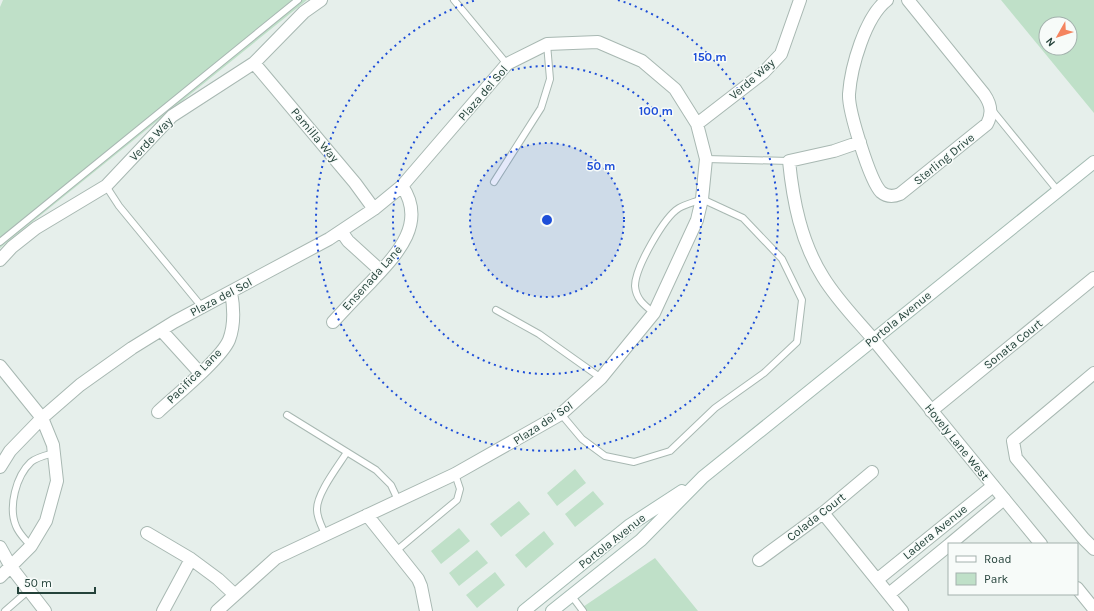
<svg xmlns="http://www.w3.org/2000/svg" width="1094" height="611" viewBox="0 0 1094 611" font-family="Karla,sans-serif">
  <style>
    .green { fill: #bfe0c8; fill-rule: evenodd }
    .lines { fill: none; stroke-linecap: round; stroke-linejoin: round }
    .service-casing { stroke: #a8b8b2; stroke-width: 8 }
    .minor-casing { stroke: #a8b8b2; stroke-width: 14 }
    .tertiary-casing { stroke: #a8b8b2; stroke-width: 14 }
    .secondary-casing { stroke: #a4bbb3; stroke-width: 14 }
    .service { stroke: #fff; stroke-width: 6 }
    .minor { stroke: #fff; stroke-width: 12 }
    .tertiary { stroke: #fff; stroke-width: 12 }
    .secondary { stroke: #fff; stroke-width: 12 }
    .ring { fill: none; stroke: #1d4ed8; stroke-width: 2; stroke-dasharray: 2 4 }
    .labels { text-anchor: middle; dominant-baseline: central; stroke-width: 3; stroke-linejoin: round; paint-order: stroke }
    .street-label { font-size: 12px; fill: #24423a; stroke: #f7fbf9 }
    .centre { fill: #1d4ed8; stroke: #f7fbf9; stroke-width: 2 }
    .ring-label { font-size: 12px; text-anchor: middle; font-weight: bold; fill: #1d4ed8; stroke: #f7fbf9; stroke-width: 3; stroke-linejoin: round; paint-order: stroke }
  </style>
  <rect width="100%" height="100%" fill="#e6efeb"/>
  <!-- green -->
  <path class="green" d="M3 0H307L0 248V7Z
    M1001 0H1094V113ZM1046 24H1070V48H1046Z
    M575 469 586 483 557 506 547 493Z
    M593 491 604 504 575 527 565 514Z
    M519 501 530 514 501 537 490 524Z
    M459 528 470 541 441 564 431 551Z
    M544 531 554 544 526 568 515 555Z
    M477 550 488 563 459 586 449 573Z
    M655 558 698 611H577Z
    M495 572 505 585 477 608 466 595Z"/>
  <g class="lines">
    <defs>
      <path id="service" d="M454 0 507 64
        M992 110 1058 191
        M706 159 789 161
        M494 182 541 108 550 79 547 44
        M106 186 119 206 202 307
        M0 242 298 0
        M496 310 539 334 601 378
        M561 414 582 439 605 456 634 462 670 451 715 408 764 373 797 342 802 300 782 259 743 218 702 199C695 202 686 204 679 208 664 217 635 268 635 286 636 299 644 305 654 313
        M287 415 376 470 391 485 398 500
        M325 534C322 527 317 518 317 510 316 494 339 465 347 452
        M31 546C25 539 19 534 16 526 8 507 16 476 31 462 37 457 47 455 54 453
        M396 551 457 500 460 489 455 474
        M571 595 583 611
        M5 611 28 591"/>
      <path id="minor" d="M887 0C865 17 851 67 849 94 848 110 870 181 881 192 887 197 893 197 900 194L987 124C993 113 991 104 984 94L908 0
        M254 63 355 183 374 209
        M697 124 763 73 781 54 800 0
        M860 142 834 151 789 161C793 201 801 242 823 277 837 300 856 319 873 339
        M341 231 348 241 381 271
        M0 260 12 247 36 228 106 186 172 116 254 63 304 12 321 0
        M333 322C345 309 358 295 371 282 395 256 428 224 402 186
        M161 330 200 373
        M0 366 42 418 53 445 57 481 46 521 31 546 0 577
        M1094 373 1013 441 1016 458 1084 539 1094 549
        M931 411 1094 278
        M158 412C174 397 221 359 229 340 235 324 234 308 231 292
        M0 467 10 451 42 418 80 385 132 348 174 322 329 239 374 209 402 186 507 64 547 44 598 42 642 61 675 89 697 124 706 159 702 199 697 220 654 313 601 378 561 414 455 474 276 558 217 611
        M823 513 902 611
        M367 515 418 579 421 586 426 611
        M147 533 191 559
        M950 544 1004 499
        M0 547 11 567 45 611
        M759 560 823 513 872 472
        M878 579 993 486
        M889 594 949 545
        M163 611 191 559 218 579 234 594"/>
      <path id="tertiary" d="M873 339 1041 544
        M1077 588 1094 609"/>
      <path id="secondary" d="M524 611 630 525 682 491
        M552 611 641 540 703 477 1094 162"/>
    </defs>
    <!-- service casing -->
    <use href="#service" class="service-casing"/>
    <!-- minor casing -->
    <use href="#minor" class="minor-casing"/>
    <!-- tertiary casing -->
    <use href="#tertiary" class="tertiary-casing"/>
    <!-- secondary casing -->
    <use href="#secondary" class="secondary-casing"/>
    <!-- service -->
    <use href="#service" class="service"/>
    <!-- minor -->
    <use href="#minor" class="minor"/>
    <!-- tertiary -->
    <use href="#tertiary" class="tertiary"/>
    <!-- secondary -->
    <use href="#secondary" class="secondary"/>
  </g>
  <!-- distance rings -->
  <circle cx="547" cy="220" r="77" fill="#1d4ed8" fill-opacity=".12"/>
  <g class="ring">
    <circle cx="547" cy="220" r="77"/>
    <circle cx="547" cy="220" r="154"/>
    <path d="M618 0A231 231 0 1 1 476 0"/>
  </g>
  <g class="labels">
    <!-- street labels -->
    <g class="street-label">
      <text transform="translate(752 79) rotate(-41)">Verde Way</text>
      <text transform="translate(483 93) rotate(-49)">Plaza del Sol</text>
      <text transform="translate(315 135) rotate(50)">Pamilla Way</text>
      <text transform="translate(151 139) rotate(-46)">Verde Way</text>
      <text transform="translate(944 159) rotate(-39)">Sterling Drive</text>
      <text transform="translate(372 278) rotate(-48)">Ensenada Lane</text>
      <text transform="translate(221 297) rotate(-28)">Plaza del Sol</text>
      <text transform="translate(898 319) rotate(-39)">Portola Avenue</text>
      <text transform="translate(1013 344) rotate(-39)">Sonata Court</text>
      <text transform="translate(194 376) rotate(-45)">Pacifica Lane</text>
      <text transform="translate(543 423) rotate(-33)">Plaza del Sol</text>
      <text transform="translate(957 442) rotate(51)">Hovely Lane West</text>
      <text transform="translate(816 517) rotate(-38)">Colada Court</text>
      <text transform="translate(935 532) rotate(-39)">Ladera Avenue</text>
      <text transform="translate(612 541) rotate(-38)">Portola Avenue</text>
    </g>
  </g>
  <circle cx="547" cy="220" r="6" class="centre"/>
  <g class="ring-label">
    <text x="710" y="61">150 m</text>
    <text x="656" y="115">100 m</text>
    <text x="601" y="170">50 m</text>
  </g>
  <!-- legend -->
  <rect x="948" y="543" width="130" height="52" fill="#f7fbf9" stroke="#a3b1ad"/>
  <rect x="956" y="556" width="20" height="6" fill="#ffffff" stroke="#a3b1ad"/>
  <text x="984" y="563" font-size="12" fill="#24423a">Road</text>
  <rect x="956" y="573" width="20" height="12" fill="#bfe0c8" stroke="#a3b1ad"/>
  <text x="984" y="583" font-size="12" fill="#24423a">Park</text>
  <!-- north arrow -->
  <g transform="translate(1058 36) rotate(231)"><circle r="19" fill="#f7fbf9" stroke="#a3b1ad"/>
  <path d="M0-3L7 15L0 10L-7 15Z" fill="#f4845f"/>
  <text y="-6" font-size="11" font-weight="bold" text-anchor="middle" fill="#24423a">N</text>
  </g>
  <!-- scale -->
  <path d="M18 587v6h77v-6" fill="none" stroke="#24423a" stroke-width="2"/>
  <text x="24" y="587" font-size="12" fill="#24423a" stroke="#f7fbf9" stroke-width="3" paint-order="stroke">50 m</text>
</svg>
